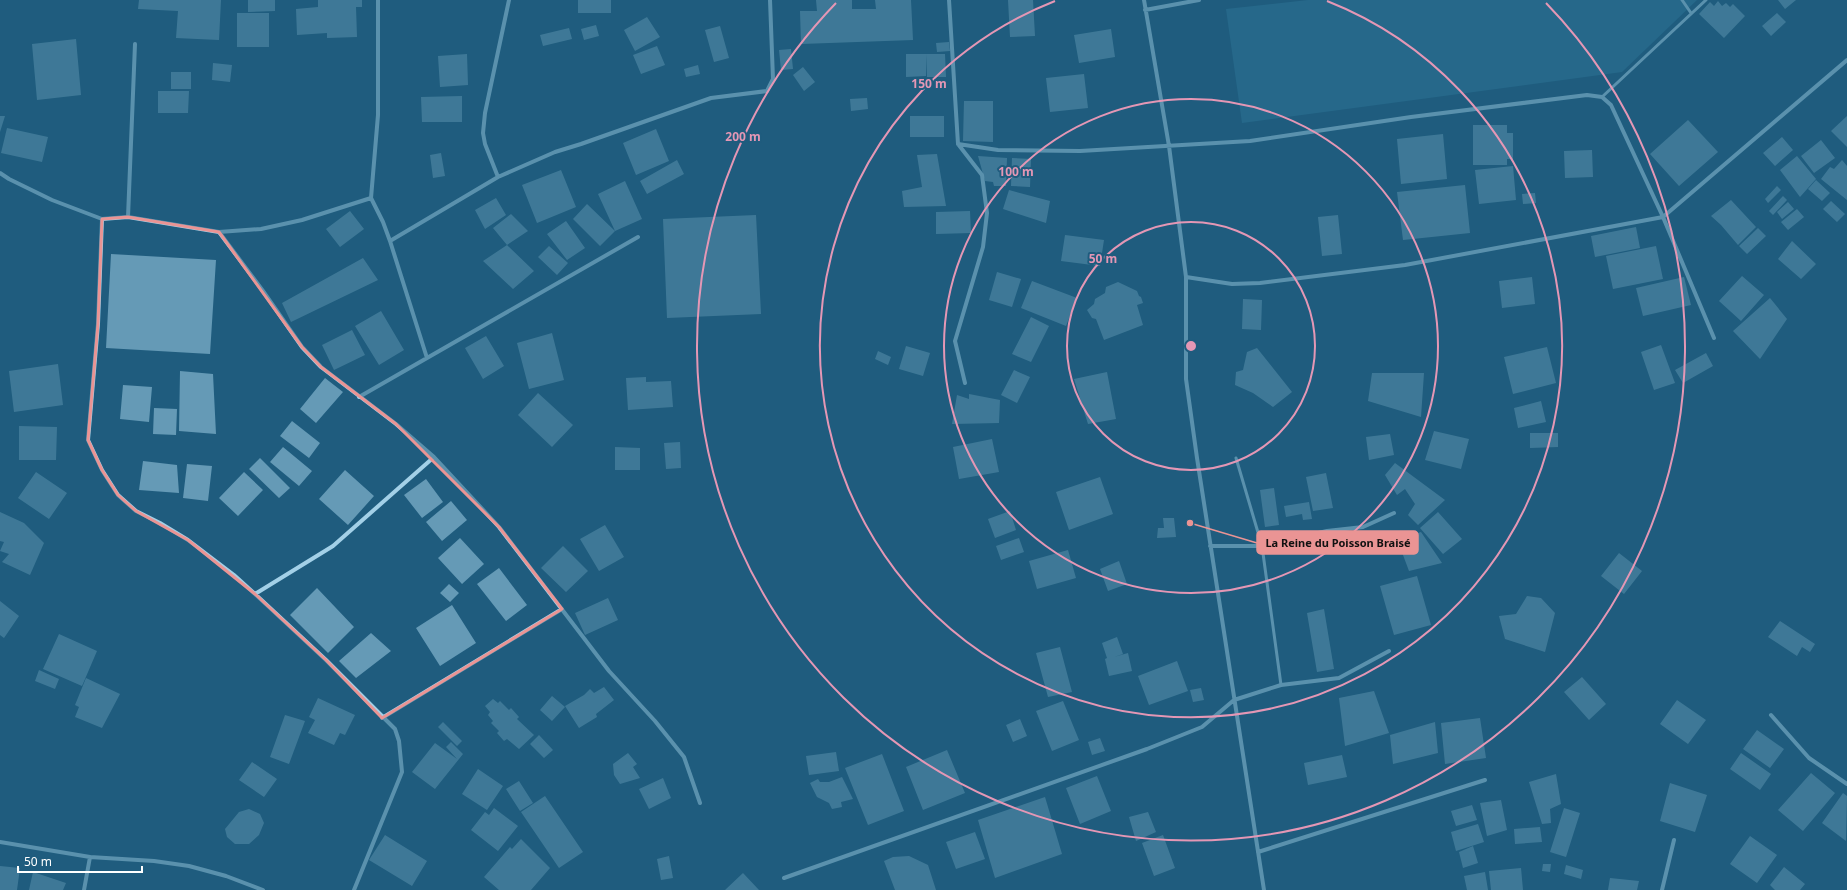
<svg xmlns="http://www.w3.org/2000/svg" width="1847" height="890" viewBox="0 0 1847 890" font-family="'Noto Sans',sans-serif">
  <style>
    .green { fill: #2f769a }
    .building { fill: #659ab6 }
    .lines { fill: none; stroke-linecap: round; stroke-linejoin: round }
    .service { stroke: #a3d0e7; stroke-width: 3 }
    .minor { stroke: #a3d0e7; stroke-width: 4 }
    .marked { fill: none; stroke: #ea9494; stroke-width: 3; stroke-linejoin: round }
    .ring { fill: none; stroke: #e497b5; stroke-width: 2 }
    .centre { fill: #e497b5; stroke: #1f5c7e; stroke-width: 2 }
    .ring-label { font-size: 12px; text-anchor: middle; font-weight: bold; fill: #e497b5; stroke: #1f5c7e; stroke-width: 4; stroke-linejoin: round; paint-order: stroke }
    .leader { fill: none; stroke: #ea9494; stroke-width: 1.5 }
    .callout-dot { fill: #ea9494; stroke: #1f5c7e; stroke-width: 1.5 }
    .callout { fill: #ea9494; stroke: #ea9494; stroke-width: 1.5 }
    .callout-label { font-size: 11px; text-anchor: middle; font-weight: bold; fill: #111 }
  </style>
  <rect width="100%" height="100%" fill="#1f5c7e"/>
  <!-- green -->
  <path class="green" d="M1308 0H1697L1622 72 1242 123 1226 9Z"/>
  <!-- building -->
  <path class="building" d="M139 0H221L219 40 176 38 178 11 138 9Z
    M248 0H275V11L248 12Z
    M318 0H362V7H356L357 37 327 38V33L297 35 296 9 318 7Z
    M578 0H611V13H578Z
    M816 0H852V9H876L875 0H911L913 40 801 44 800 11H817Z
    M1008 0H1033L1035 36 1010 37Z
    M1778 0H1796L1785 9Z
    M1718 1 1722 6 1726 3 1730 7 1733 4 1745 16 1724 38 1699 14 1710 2 1714 6Z
    M237 13H269V47H237Z
    M1777 13 1786 22 1771 36 1762 26Z
    M647 17 660 37 635 51 624 30Z
    M596 25 599 36 584 40 581 29Z
    M720 26 729 58 714 62 705 30Z
    M569 28 572 39 543 46 540 35Z
    M1111 29 1115 57 1079 63 1074 35Z
    M76 39 81 95 37 100 32 44Z
    M949 42 950 51 937 52 936 43Z
    M657 46 665 65 641 74 633 55Z
    M791 49 793 69 781 70 779 50Z
    M467 54 468 85 440 87 438 56Z
    M906 54H926V76L906 77Z
    M926 54H945L946 77H927Z
    M213 63 232 65 230 82 212 80Z
    M698 65 700 74 686 77 684 69Z
    M803 67 815 82 804 91 793 75Z
    M171 72H191V89H171Z
    M1084 74 1088 108 1050 112 1046 78Z
    M158 91H189L188 113H158Z
    M462 96V122H422L421 97Z
    M867 98 868 109 851 111 850 99Z
    M964 101H993V142L963 141Z
    M0 116H5L0 132Z
    M910 116H944V137H910Z
    M1847 116V147L1831 131Z
    M1688 120 1718 152 1679 186 1650 154Z
    M1473 125H1507V133H1513V159H1507V165H1473Z
    M7 128 48 137 42 162 1 153Z
    M656 129 669 161 636 175 623 143Z
    M1443 134 1447 179 1401 184 1397 139Z
    M1782 137 1793 150 1775 166 1763 153Z
    M1821 140 1835 158 1814 173 1801 156Z
    M1592 150 1593 177 1565 178 1564 151Z
    M441 153 445 176 433 178 430 155Z
    M937 154 946 206 904 207 902 191 922 187 917 155Z
    M978 156 1007 158 1006 186H994L993 182 985 181Z
    M1797 156 1816 179 1800 197 1780 170Z
    M1012 158 1031 159 1030 187 1011 186Z
    M677 160 684 174 647 194 640 181Z
    M1842 160 1847 166V200L1821 179 1830 167 1834 169Z
    M1513 166 1516 200 1479 204 1475 170Z
    M561 170 576 207 537 223 522 185Z
    M1816 180 1830 193 1822 201 1808 189Z
    M625 181 642 219 615 231 600 246 573 219 587 204 615 231 598 194Z
    M1465 185 1470 233 1403 240 1397 192Z
    M1777 186 1781 190 1768 203 1765 199Z
    M1009 190 1050 201 1046 223 1003 209Z
    M1535 193 1536 203 1523 204 1522 194Z
    M1783 196 1787 200 1773 215 1769 211Z
    M496 198 506 215 485 229 475 210Z
    M1731 200 1756 227 1738 245 1721 225 1711 216Z
    M1831 201 1845 214 1837 222 1823 209Z
    M1788 202 1794 209 1782 219 1777 212Z
    M1797 209 1804 217 1788 230 1781 222Z
    M350 211 364 229 340 247 326 229Z
    M970 211 971 233 936 234V212Z
    M511 214 528 231 507 245 493 228Z
    M756 215 761 314 667 318 663 219Z
    M1338 215 1342 254 1322 256 1318 217Z
    M566 221 585 248 567 260 547 234Z
    M1636 227 1640 248 1595 257 1591 236Z
    M1758 228 1766 236 1747 254 1739 246Z
    M1065 235 1104 240 1100 266 1061 261Z
    M1792 241 1816 264 1801 279 1778 259Z
    M507 245 534 271 513 289 483 261Z
    M549 246 568 263 557 275 538 257Z
    M1656 246 1663 279 1613 289 1606 256Z
    M111 254 216 260 210 354 106 348Z
    M363 258 378 280 291 322 282 303Z
    M997 272 1021 279 1012 307 989 300Z
    M1742 276 1764 295 1741 321 1719 301Z
    M1532 277 1535 304 1502 308 1499 281Z
    M1684 277 1691 305 1643 316 1636 288Z
    M1032 281 1077 298 1066 326 1021 308Z
    M1118 282 1137 291 1139 296 1141 297 1143 303 1137 305 1143 325 1104 340 1096 319 1092 318 1087 310 1094 304 1095 299 1105 293 1106 287Z
    M1770 298 1787 319 1760 359 1733 331Z
    M1243 299 1262 300 1261 330 1242 329Z
    M381 311 404 350 379 365 355 326Z
    M1031 317 1049 326 1031 362 1012 354Z
    M352 330 365 355 334 370 322 345Z
    M552 333 564 380 529 389 517 343Z
    M486 336 504 366 483 379 465 348Z
    M1661 345 1675 383 1654 390 1641 352Z
    M906 346 930 353 923 376 899 369Z
    M1547 347 1556 383 1513 394 1504 357Z
    M1257 348 1292 392 1273 407 1253 393 1235 385 1236 372 1243 370 1247 352Z
    M878 351 891 357 888 365 875 359Z
    M1706 353 1713 366 1683 383 1675 370Z
    M58 364 63 405 14 412 9 371Z
    M1014 370 1030 377 1017 403 1001 395Z
    M180 371 213 374 216 434 179 431Z
    M1107 372 1116 419 1088 424 1074 379Z
    M1372 373H1424L1421 417 1368 401Z
    M646 377V382L671 381 673 407 628 410 626 378Z
    M325 378 343 392 316 423 300 409Z
    M123 385 152 387 149 422 120 419Z
    M538 393 573 425 552 447 518 415Z
    M969 394 1000 400 999 423 952 424 957 395 969 399Z
    M1541 401 1546 422 1518 428 1514 408Z
    M154 408 177 409 176 435 153 434Z
    M292 421 320 443 309 458 280 436Z
    M19 426 57 427 56 460H19Z
    M1434 431 1469 439 1461 469 1425 460Z
    M1530 433H1558V447L1530 448Z
    M1390 434 1394 455 1369 460 1366 437Z
    M992 439 999 472 959 479 953 447Z
    M680 442 681 468 666 469 664 443Z
    M283 447 312 471 299 486 270 462Z
    M615 447 640 448V470H615Z
    M260 458 290 488 279 498 249 469Z
    M143 461 177 465 179 493 139 490Z
    M1395 463 1445 500 1418 525 1408 515 1415 504 1405 489 1397 495 1385 475Z
    M187 464 212 466 208 501 183 498Z
    M345 470 374 496 348 525 319 499Z
    M36 472 67 493 49 519 18 498Z
    M244 472 263 490 238 516 219 498Z
    M1326 473 1333 508 1313 511 1306 477Z
    M1100 477 1113 514 1069 530 1056 492Z
    M426 479 443 502 422 518 404 495Z
    M1274 488 1279 525 1265 527 1260 490Z
    M451 501 467 520 442 541 426 522Z
    M1309 502 1312 519 1303 520 1302 514 1286 517 1284 506Z
    M1010 511 1016 530 995 538 988 519Z
    M0 512 24 523 44 543 30 575 2 562 9 554 0 551 4 542 0 541Z
    M1438 512 1462 539 1443 554 1420 528Z
    M1163 518H1174L1176 537 1157 538 1158 528H1164Z
    M605 525 624 557 599 571 580 539Z
    M1421 532 1442 563 1409 571 1397 539Z
    M460 538 484 564 462 584 438 558Z
    M1019 538 1024 552 1001 560 996 546Z
    M563 546 588 571 566 592 541 568Z
    M1068 550 1076 578 1037 589 1029 561Z
    M1619 553 1642 571 1624 594 1601 576Z
    M1119 561 1127 584 1108 591 1100 569Z
    M499 568 527 605 506 621 477 584Z
    M1417 576 1431 625 1394 635 1380 586Z
    M449 584 459 593 450 602 440 593Z
    M317 588 354 627 328 653 290 615Z
    M1527 596 1541 598 1555 613 1545 652 1505 639 1499 616 1516 614Z
    M608 598 618 620 585 635 575 613Z
    M0 601 19 616 4 638 0 635Z
    M452 605 476 643 440 666 416 628Z
    M1324 609 1334 669 1317 672 1307 613Z
    M1780 621 1815 644 1810 652 1802 647 1797 656 1768 637Z
    M371 633 391 651 356 678 339 661Z
    M59 634 97 651 82 686 43 669Z
    M1117 637 1123 654 1114 657 1128 653 1132 671 1109 676 1105 659 1107 658 1102 643Z
    M1060 647 1072 692 1048 697 1036 653Z
    M1177 661 1188 691 1149 705 1138 676Z
    M39 670 59 679 55 689 35 681Z
    M1582 677 1606 704 1589 720 1564 692Z
    M86 678 120 694 102 728 75 717 79 707 75 705Z
    M604 687 614 700 596 714 597 717 579 728 565 706 584 695 590 689 594 693Z
    M1201 688 1204 700 1193 702 1190 690Z
    M1374 691 1389 733 1345 746 1339 698Z
    M552 696 565 707 552 721 540 710Z
    M318 698 355 715 345 735 340 733 334 745 308 733 315 720 309 717Z
    M493 699 498 703 500 701 509 710 511 708 519 717 517 719 534 735 519 749 507 739 504 741 497 733 499 731 491 723 493 721 488 715 490 712 485 706Z
    M1677 700 1706 720 1688 744 1660 724Z
    M1063 701 1079 740 1052 751 1036 711Z
    M285 715 305 721 289 764 270 757Z
    M1480 718 1486 758 1445 764 1441 723Z
    M1020 719 1027 736 1013 742 1006 725Z
    M443 722 462 741 457 746 438 727Z
    M1435 722 1438 753 1393 764 1390 735Z
    M1757 730 1784 749 1770 768 1743 749Z
    M539 735 553 750 544 758 530 744Z
    M1100 738 1105 751 1092 755 1088 742Z
    M451 742 463 754 435 789 412 772 435 743 457 759 446 747Z
    M947 750 965 793 923 810 906 767Z
    M836 752 839 771 809 775 806 756Z
    M628 753 637 764 633 767 640 778 620 784 614 775 613 764Z
    M1741 753 1771 774 1760 790 1730 769Z
    M882 754 904 811 868 825 845 768Z
    M1342 755 1347 777 1308 785 1304 763Z
    M252 762 277 779 264 797 239 780Z
    M478 769 503 786 487 810 462 794Z
    M1811 773 1835 793 1803 831 1778 810Z
    M1556 774 1561 804 1550 809 1551 823 1542 824 1529 782Z
    M1097 776 1111 811 1080 824 1066 788Z
    M842 777 853 799 841 802 842 807 832 809 829 803 817 797 810 783 818 779 820 782H829Z
    M663 778 671 798 649 809 639 789Z
    M519 781 533 803 520 811 506 789Z
    M1670 783 1707 795 1695 832 1660 821Z
    M1843 793 1847 796 1846 841 1822 823Z
    M545 796 583 852 559 868 521 812Z
    M1045 797 1062 854 995 878 978 820Z
    M1501 800 1507 830 1487 836 1480 803Z
    M1472 805 1477 820 1456 826 1451 811Z
    M494 808 518 826 498 851 471 830 485 812 489 815Z
    M1564 808 1580 813 1566 857 1550 852Z
    M249 809 260 814 264 823 259 835 249 844H235L227 837 225 829 239 812Z
    M1148 812 1156 832 1136 841 1129 817Z
    M1478 824 1484 842 1456 851 1451 832Z
    M1540 827 1542 842 1515 844 1514 829Z
    M975 832 985 859 956 869 946 842Z
    M385 835 427 861 412 886 369 860Z
    M1163 835 1175 868 1154 876 1142 843Z
    M1750 836 1777 855 1757 883 1730 864Z
    M521 839 550 868 531 890H499L484 877 510 847 512 849Z
    M1473 846 1478 863 1463 868 1459 852Z
    M669 856 673 878 661 880 657 859Z
    M909 856 928 865 936 890H895L884 861 893 857Z
    M1543 864H1551L1550 872 1542 871Z
    M1566 865 1583 870 1581 879 1564 874Z
    M0 866 20 868 17 890H0Z
    M1784 867 1805 884 1800 890H1775L1770 885Z
    M1521 868 1523 890H1491L1489 871Z
    M33 872 66 883 63 890H29Z
    M1485 872 1488 890H1467L1464 876Z
    M743 873 759 890H725Z
    M1610 878 1639 881 1637 890H1608Z"/>
  <g class="lines">
    <!-- service -->
    <path class="service" d="M1682 0 1691 13
      M1602 97 1706 0
      M1236 458 1262 546 1281 685"/>
    <!-- minor -->
    <path class="minor" d="M378 0V115L371 198 383 222 390 241 427 358
      M949 0 958 144 982 175 987 213 983 247 955 341 965 383
      M1144 0 1169 146 1186 277V379L1197 458 1264 890
      M1145 10 1199 0
      M958 144 998 150 1080 151 1250 141 1411 117 1587 95 1602 97 1611 105 1663 217 1714 338
      M0 173 9 179 52 200 102 219 128 217 219 232 261 229 302 220 371 198
      M498 177 485 144 483 133 485 113 509 0
      M128 217 135 44
      M102 219 98 324 88 440 102 470 118 495 136 511 160 523 188 540 234 575 255 594 326 660 395 729 399 741 402 772 354 890
      M219 232 263 291 302 347 321 367 396 424 434 457 499 527 609 671 655 721 684 757 700 803
      M390 241 498 177 555 152 581 144 711 98 767 91 773 79 770 0
      M1186 277 1232 284 1260 283 1405 265 1663 217 1847 60
      M359 397 638 237
      M1210 546H1262L1327 531 1363 527 1394 513
      M255 594 333 546 434 457
      M1771 715 1809 758 1847 784
      M382 718 562 609
      M0 842 90 857 154 861 189 866 226 876 263 890
      M1258 852 1485 780
      M784 878 1147 749 1202 727 1234 700 1281 685 1339 678 1389 651
      M84 890 90 857
      M1662 890 1674 840"/>
  </g>
  <!-- marked area -->
  <path d="M0 0H1847V890H0ZM128 217 219 232 302 347 321 367 396 424 499 527 562 609 382 718 326 660 255 594 188 540 136 511 118 495 102 470 88 440 98 324 102 219Z" fill="#1f5c7e" fill-opacity=".55" fill-rule="evenodd"/>
  <path class="marked" d="M128 217 219 232 302 347 321 367 396 424 499 527 562 609 382 718 326 660 255 594 188 540 136 511 118 495 102 470 88 440 98 324 102 219Z"/>
  <!-- distance rings -->
  <g class="ring">
    <circle cx="1191" cy="346" r="124"/>
    <circle cx="1191" cy="346" r="247"/>
    <path d="M1327 1A371 371 0 1 1 1055 1"/>
    <path d="M1546 3A494 494 0 1 1 836 3"/>
  </g>
  <circle cx="1191" cy="346" r="6" class="centre"/>
  <g class="ring-label">
    <text x="929" y="88">150 m</text>
    <text x="743" y="141">200 m</text>
    <text x="1016" y="176">100 m</text>
    <text x="1103" y="263">50 m</text>
  </g>
  <!-- callouts -->
  <path class="leader" d="M1190 523L1257 543"/>
  <circle class="callout-dot" cx="1190" cy="523" r="4"/>
  <rect class="callout" x="1257" y="531" width="161" height="23" rx="4"/>
  <g class="callout-label">
    <text x="1338" y="547">La Reine du Poisson Braisé</text>
  </g>
  <!-- scale -->
  <path d="M18 866v6h124v-6" fill="none" stroke="#ffffff" stroke-width="2"/>
  <text x="24" y="866" font-size="12" fill="#ffffff" stroke="#1f5c7e" stroke-width="3" paint-order="stroke">50 m</text>
</svg>
